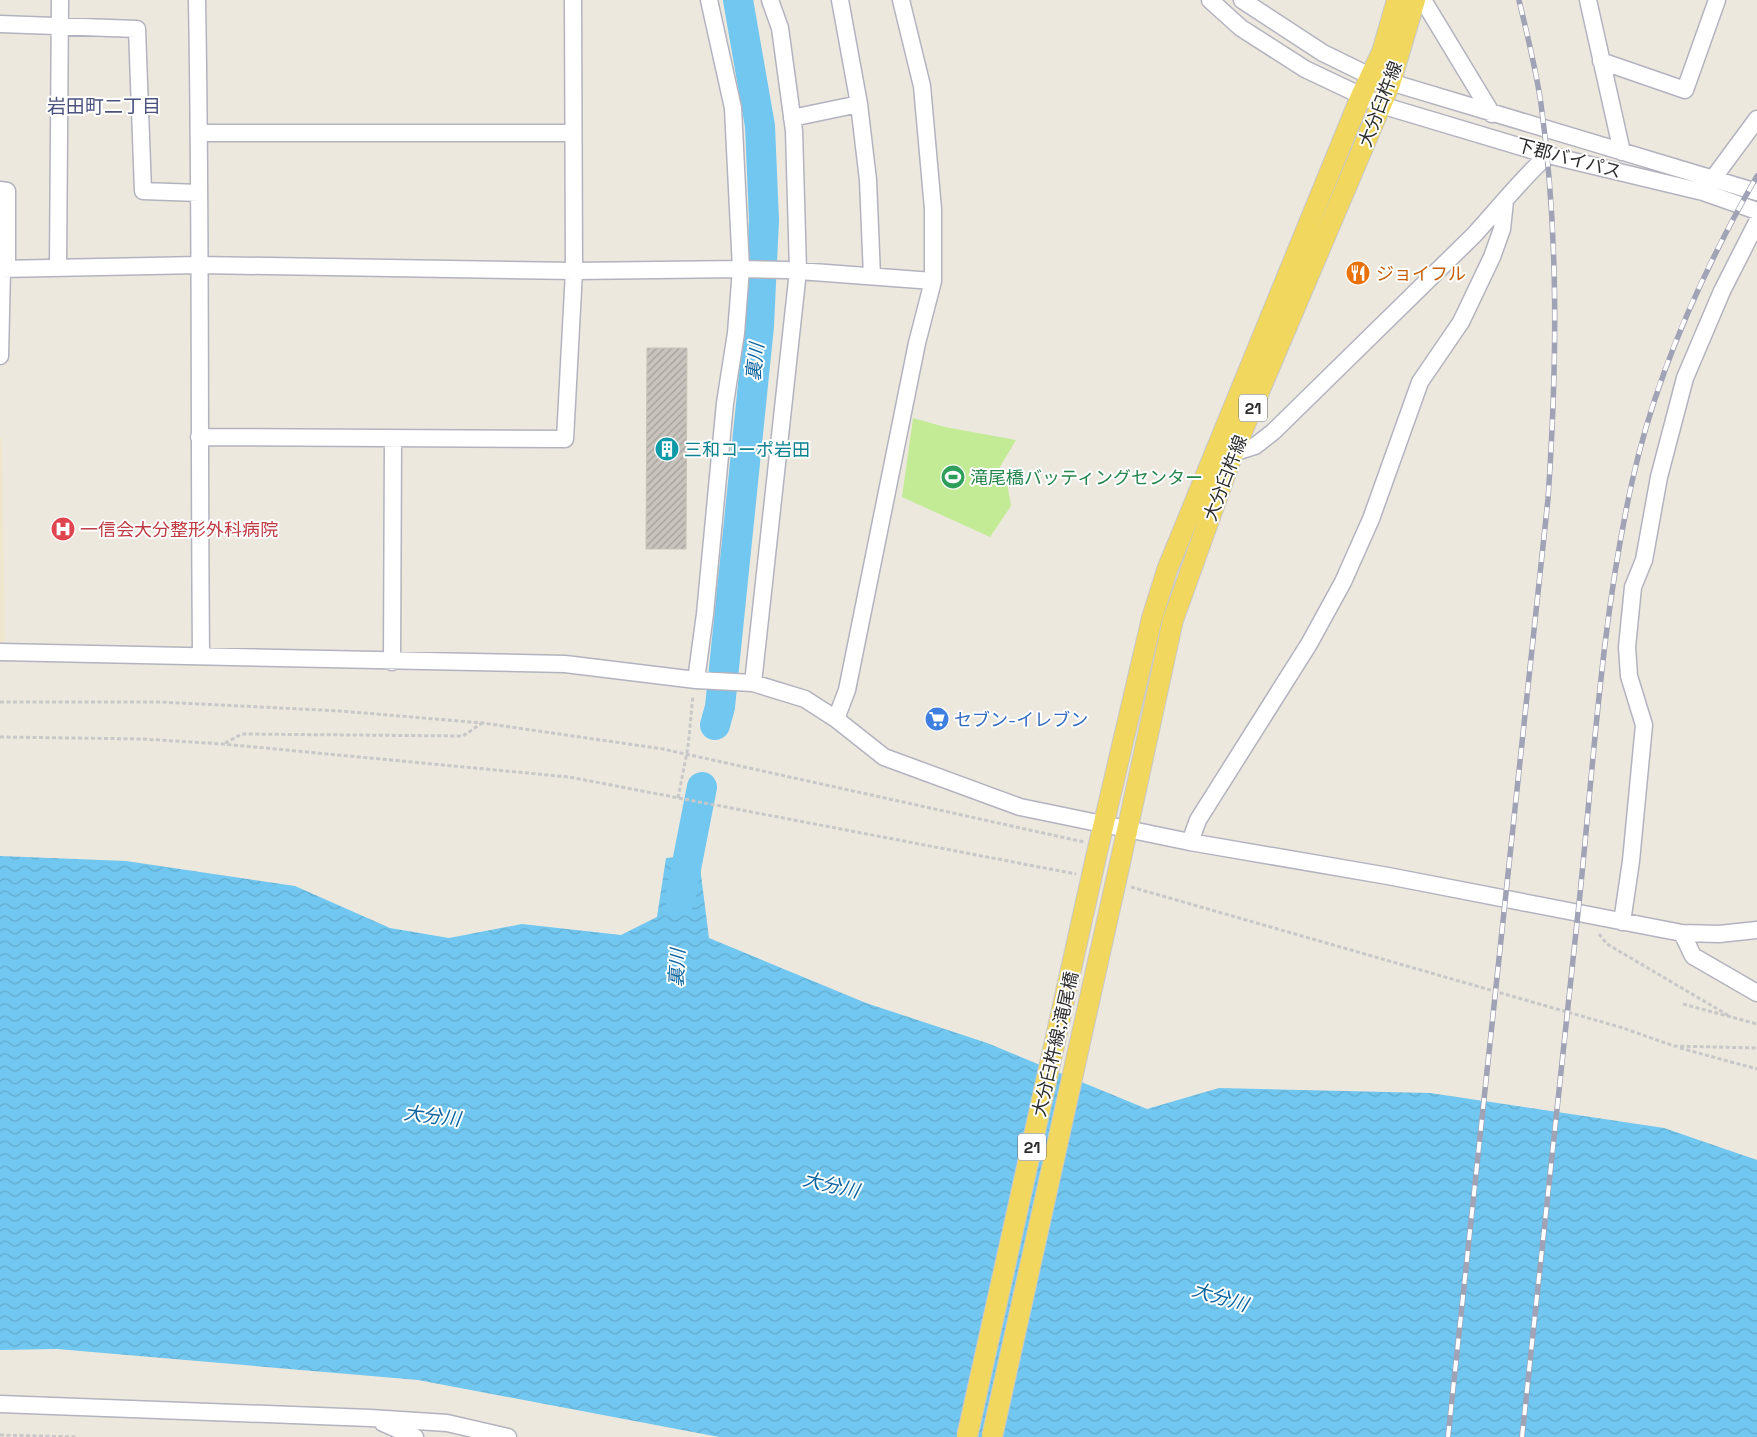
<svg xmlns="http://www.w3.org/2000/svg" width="1757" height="1437" viewBox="0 0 1757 1437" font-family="'Space Grotesk','Noto Sans JP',sans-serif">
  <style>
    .education { fill: #efe6cd }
    .pitch { fill: #c3eb96 }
    .water { fill: url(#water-waves) }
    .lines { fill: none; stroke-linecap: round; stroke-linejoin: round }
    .river { stroke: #71c7f0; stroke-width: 30 }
    .building { fill: url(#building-hatch); stroke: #c9c4b7 }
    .minor-casing { stroke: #b2b3bf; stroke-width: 19 }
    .major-casing { stroke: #c8c8c8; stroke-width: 22 }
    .path { stroke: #c8c8c8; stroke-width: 3; stroke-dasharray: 4 2.5; stroke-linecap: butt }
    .minor { stroke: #fff; stroke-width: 16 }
    .major { stroke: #f2d75f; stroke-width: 20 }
    .rail-casing { stroke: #a0a2b6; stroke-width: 5.5 }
    .rail { stroke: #fff; stroke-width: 4; stroke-dasharray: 11; stroke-linecap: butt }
    .major-bridge-casing { stroke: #c8c8c8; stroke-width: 22; stroke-linecap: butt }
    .major-bridge { stroke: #f2d75f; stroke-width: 20 }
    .labels { text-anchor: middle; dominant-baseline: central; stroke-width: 4; stroke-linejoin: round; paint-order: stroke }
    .shield { fill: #fff; stroke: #6b6b6b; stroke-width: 1 }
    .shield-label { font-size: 16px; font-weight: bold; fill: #2c2c2c }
    .street-label { font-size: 18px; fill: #2c2c2c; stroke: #fff }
    .food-label { font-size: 18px; fill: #c56008; stroke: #fff; text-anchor: start }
    .culture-label { font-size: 18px; fill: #0d838f; stroke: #fff; text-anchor: start }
    .leisure-label { font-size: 18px; fill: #27864d; stroke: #fff; text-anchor: start }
    .health-label { font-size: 18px; fill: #be3a42; stroke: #fff; text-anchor: start }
    .shop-label { font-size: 18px; fill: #366cbe; stroke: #fff; text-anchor: start }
    .neighbourhood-label { font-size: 19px; fill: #4b527d; stroke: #fff }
    .water-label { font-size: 19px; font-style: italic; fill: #0d659f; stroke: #fff }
  </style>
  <defs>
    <pattern id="water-waves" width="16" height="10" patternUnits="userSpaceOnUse" patternTransform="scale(1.25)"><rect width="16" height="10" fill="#71c7f0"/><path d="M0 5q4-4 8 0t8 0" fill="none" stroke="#62abce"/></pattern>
    <pattern id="building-hatch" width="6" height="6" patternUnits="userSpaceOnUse" patternTransform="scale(1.25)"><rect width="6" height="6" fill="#c9c4bd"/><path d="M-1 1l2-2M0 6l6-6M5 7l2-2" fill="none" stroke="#a39f9a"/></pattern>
  </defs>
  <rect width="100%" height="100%" fill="#ede8de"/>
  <!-- education -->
  <path class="education" d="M0 438H2L5 643H0Z"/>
  <!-- pitch -->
  <path class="pitch" d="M913 418 945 427 1016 440 997 472 1007 482 1011 506 990 537 902 497Z"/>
  <!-- water -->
  <path class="water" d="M0 856 126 861 295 886 390 928 449 938 522 924 621 935 657 917 666 858 678 857 699 859 709 938 866 1003 987 1043 1147 1109 1219 1088 1430 1093 1664 1128 1757 1160V1437H719L418 1380 57 1349 0 1350Z"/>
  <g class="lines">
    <!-- river -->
    <path class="river" d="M715 725 720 707 759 326 764 220 760 126 738 0
      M680 899 702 787"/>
  </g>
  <!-- building -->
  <path class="building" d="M647 348H687L686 549H646Z"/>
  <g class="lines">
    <defs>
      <path id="minor" d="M197 0C201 218 199 436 201 654
        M840 0 859 104 868 180 872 276
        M1210 0 1241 28 1305 69 1381 105 1548 155 1703 192 1757 211
        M1242 0 1323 53 1370 76 1757 192
        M1423 0 1492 114
        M1588 0 1622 152
        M0 24 137 29 143 191 199 193
        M1601 61 1685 90 1717 0
        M792 118 859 104
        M200 133H572
        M1709 184 1757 119
        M0 190 7 191V269
        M58 268 60 0
        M0 269 200 265 574 271 741 269 786 270 933 281
        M0 356 2 269
        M199 437 565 439 574 271 573 0
        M1233 453 1255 446 1273 432 1474 235C1499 208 1521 179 1548 155
        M0 652 565 664 696 680 753 683 805 699 836 719 884 757 1020 807 1190 842 1388 876 1682 933 1719 934 1757 930
        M392 662 393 439
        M696 680 705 614 725 403 736 333 741 269 733 108 709 0
        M753 683 798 271 794 131 780 28 770 0
        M836 719 847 690 917 343 933 281V209L922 86 901 0
        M1190 842 1198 820 1309 644 1343 582 1371 519 1420 382 1461 322 1492 257 1502 229 1505 201
        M1622 922 1631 861 1644 725 1629 676 1627 647 1633 587 1644 560 1659 477 1685 378 1722 291 1757 222
        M1682 933 1693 956 1757 993
        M0 1404 370 1418 447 1423 508 1437
        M383 1423 415 1437"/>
      <path id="major" d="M1096 857 1152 618 1167 570 1361 96 1382 52 1397 0
        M1120 863 1173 620 1233 453 1390 84 1415 0"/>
    </defs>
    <!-- minor casing -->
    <use href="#minor" class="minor-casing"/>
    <!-- major casing -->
    <use href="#major" class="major-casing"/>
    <!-- path -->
    <path class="path" d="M0 702H160L340 711 483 723 663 749 1084 842
      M0 737 142 739 223 744 569 777 1076 874
      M225 743 242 734 463 736 482 723
      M678 798 688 747 693 695
      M1131 887 1623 1028 1674 1046 1757 1048
      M1599 934 1607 944 1731 1017
      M1683 1004 1757 1024
      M1680 1048 1757 1069
      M0 1435 77 1437"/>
    <!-- minor -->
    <use href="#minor" class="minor"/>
    <!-- major -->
    <use href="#major" class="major"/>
    <defs>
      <path id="rail" d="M1448 1437 1548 499C1557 367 1559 236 1541 104 1536 69 1527 34 1519 0
        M1522 1437C1541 1256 1561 1075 1580 894 1594 757 1602 617 1632 482 1656 373 1702 272 1757 176"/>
    </defs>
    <!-- rail casing -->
    <use href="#rail" class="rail-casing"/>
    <!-- rail -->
    <use href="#rail" class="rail"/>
    <defs>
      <path id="major-bridge" d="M967 1437 1096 857
        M992 1437 1120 863"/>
    </defs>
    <!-- major-bridge casing -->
    <use href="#major-bridge" class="major-bridge-casing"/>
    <!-- major-bridge -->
    <use href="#major-bridge" class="major-bridge"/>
  </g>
  <!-- icons -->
  <defs>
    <symbol id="restaurant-disc" viewBox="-11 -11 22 22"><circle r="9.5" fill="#e8710a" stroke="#fff"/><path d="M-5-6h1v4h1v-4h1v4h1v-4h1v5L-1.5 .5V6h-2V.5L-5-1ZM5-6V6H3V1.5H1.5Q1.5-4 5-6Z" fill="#fff"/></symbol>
    <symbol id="building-disc" viewBox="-11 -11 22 22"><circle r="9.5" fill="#0f9aa8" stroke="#fff"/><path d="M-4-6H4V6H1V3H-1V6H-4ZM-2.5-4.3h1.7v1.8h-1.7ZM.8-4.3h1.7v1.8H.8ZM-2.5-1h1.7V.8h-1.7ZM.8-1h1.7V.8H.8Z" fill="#fff"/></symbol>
    <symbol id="stadium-disc" viewBox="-11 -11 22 22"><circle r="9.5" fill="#2e9e5b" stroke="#fff"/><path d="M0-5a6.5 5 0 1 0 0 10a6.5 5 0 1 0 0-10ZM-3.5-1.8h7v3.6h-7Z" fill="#fff"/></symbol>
    <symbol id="hospital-disc" viewBox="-11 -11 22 22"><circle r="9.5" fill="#e0444e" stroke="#fff"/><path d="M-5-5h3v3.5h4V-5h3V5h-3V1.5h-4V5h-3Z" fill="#fff"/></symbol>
    <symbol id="supermarket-disc" viewBox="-11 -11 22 22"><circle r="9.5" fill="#3f7fe0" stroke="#fff"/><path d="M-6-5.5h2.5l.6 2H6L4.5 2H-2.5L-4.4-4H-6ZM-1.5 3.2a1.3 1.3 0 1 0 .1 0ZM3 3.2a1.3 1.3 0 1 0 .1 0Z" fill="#fff"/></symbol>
  </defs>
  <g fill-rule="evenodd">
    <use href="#restaurant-disc" x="1344" y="259" width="28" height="28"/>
    <use href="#building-disc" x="653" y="435" width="28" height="28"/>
    <use href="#stadium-disc" x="939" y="463" width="28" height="28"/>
    <use href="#hospital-disc" x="49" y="515" width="28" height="28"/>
    <use href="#supermarket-disc" x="923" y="705" width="28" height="28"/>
  </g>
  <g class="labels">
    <!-- shield labels -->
    <g class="shield">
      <rect x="1239" y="394.5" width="28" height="27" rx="4"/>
      <rect x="1018" y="1133.5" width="28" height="27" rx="4"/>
    </g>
    <g class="shield-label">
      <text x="1253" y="408">21</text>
      <text x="1032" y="1147">21</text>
    </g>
    <!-- street labels -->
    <g class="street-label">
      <text transform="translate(1380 104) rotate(-69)">大分臼杵線</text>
      <text transform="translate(1569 158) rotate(15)">下郡バイパス</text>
      <text transform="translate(1225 478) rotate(-69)">大分臼杵線</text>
      <text transform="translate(1055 1044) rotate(-77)">大分臼杵線;滝尾橋</text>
    </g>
    <!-- food labels -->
    <g class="food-label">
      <text x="1376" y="273">ジョイフル</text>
    </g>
    <!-- culture labels -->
    <g class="culture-label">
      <text x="684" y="449">三和コーポ岩田</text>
    </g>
    <!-- leisure labels -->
    <g class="leisure-label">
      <text x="970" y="477">滝尾橋バッティングセンター</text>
    </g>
    <!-- health labels -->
    <g class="health-label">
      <text x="80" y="529">一信会大分整形外科病院</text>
    </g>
    <!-- shop labels -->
    <g class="shop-label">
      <text x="954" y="719">セブン-イレブン</text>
    </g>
    <!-- neighbourhood labels -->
    <g class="neighbourhood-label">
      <text x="104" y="106">岩田町二丁目</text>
    </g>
    <!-- water labels -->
    <g class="water-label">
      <text transform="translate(755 362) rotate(-84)">裏川</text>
      <text transform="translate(677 968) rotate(-87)">裏川</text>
      <text transform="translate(432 1116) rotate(7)">大分川</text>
      <text transform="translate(831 1185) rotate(13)">大分川</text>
      <text transform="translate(1220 1297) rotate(17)">大分川</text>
    </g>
  </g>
</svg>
